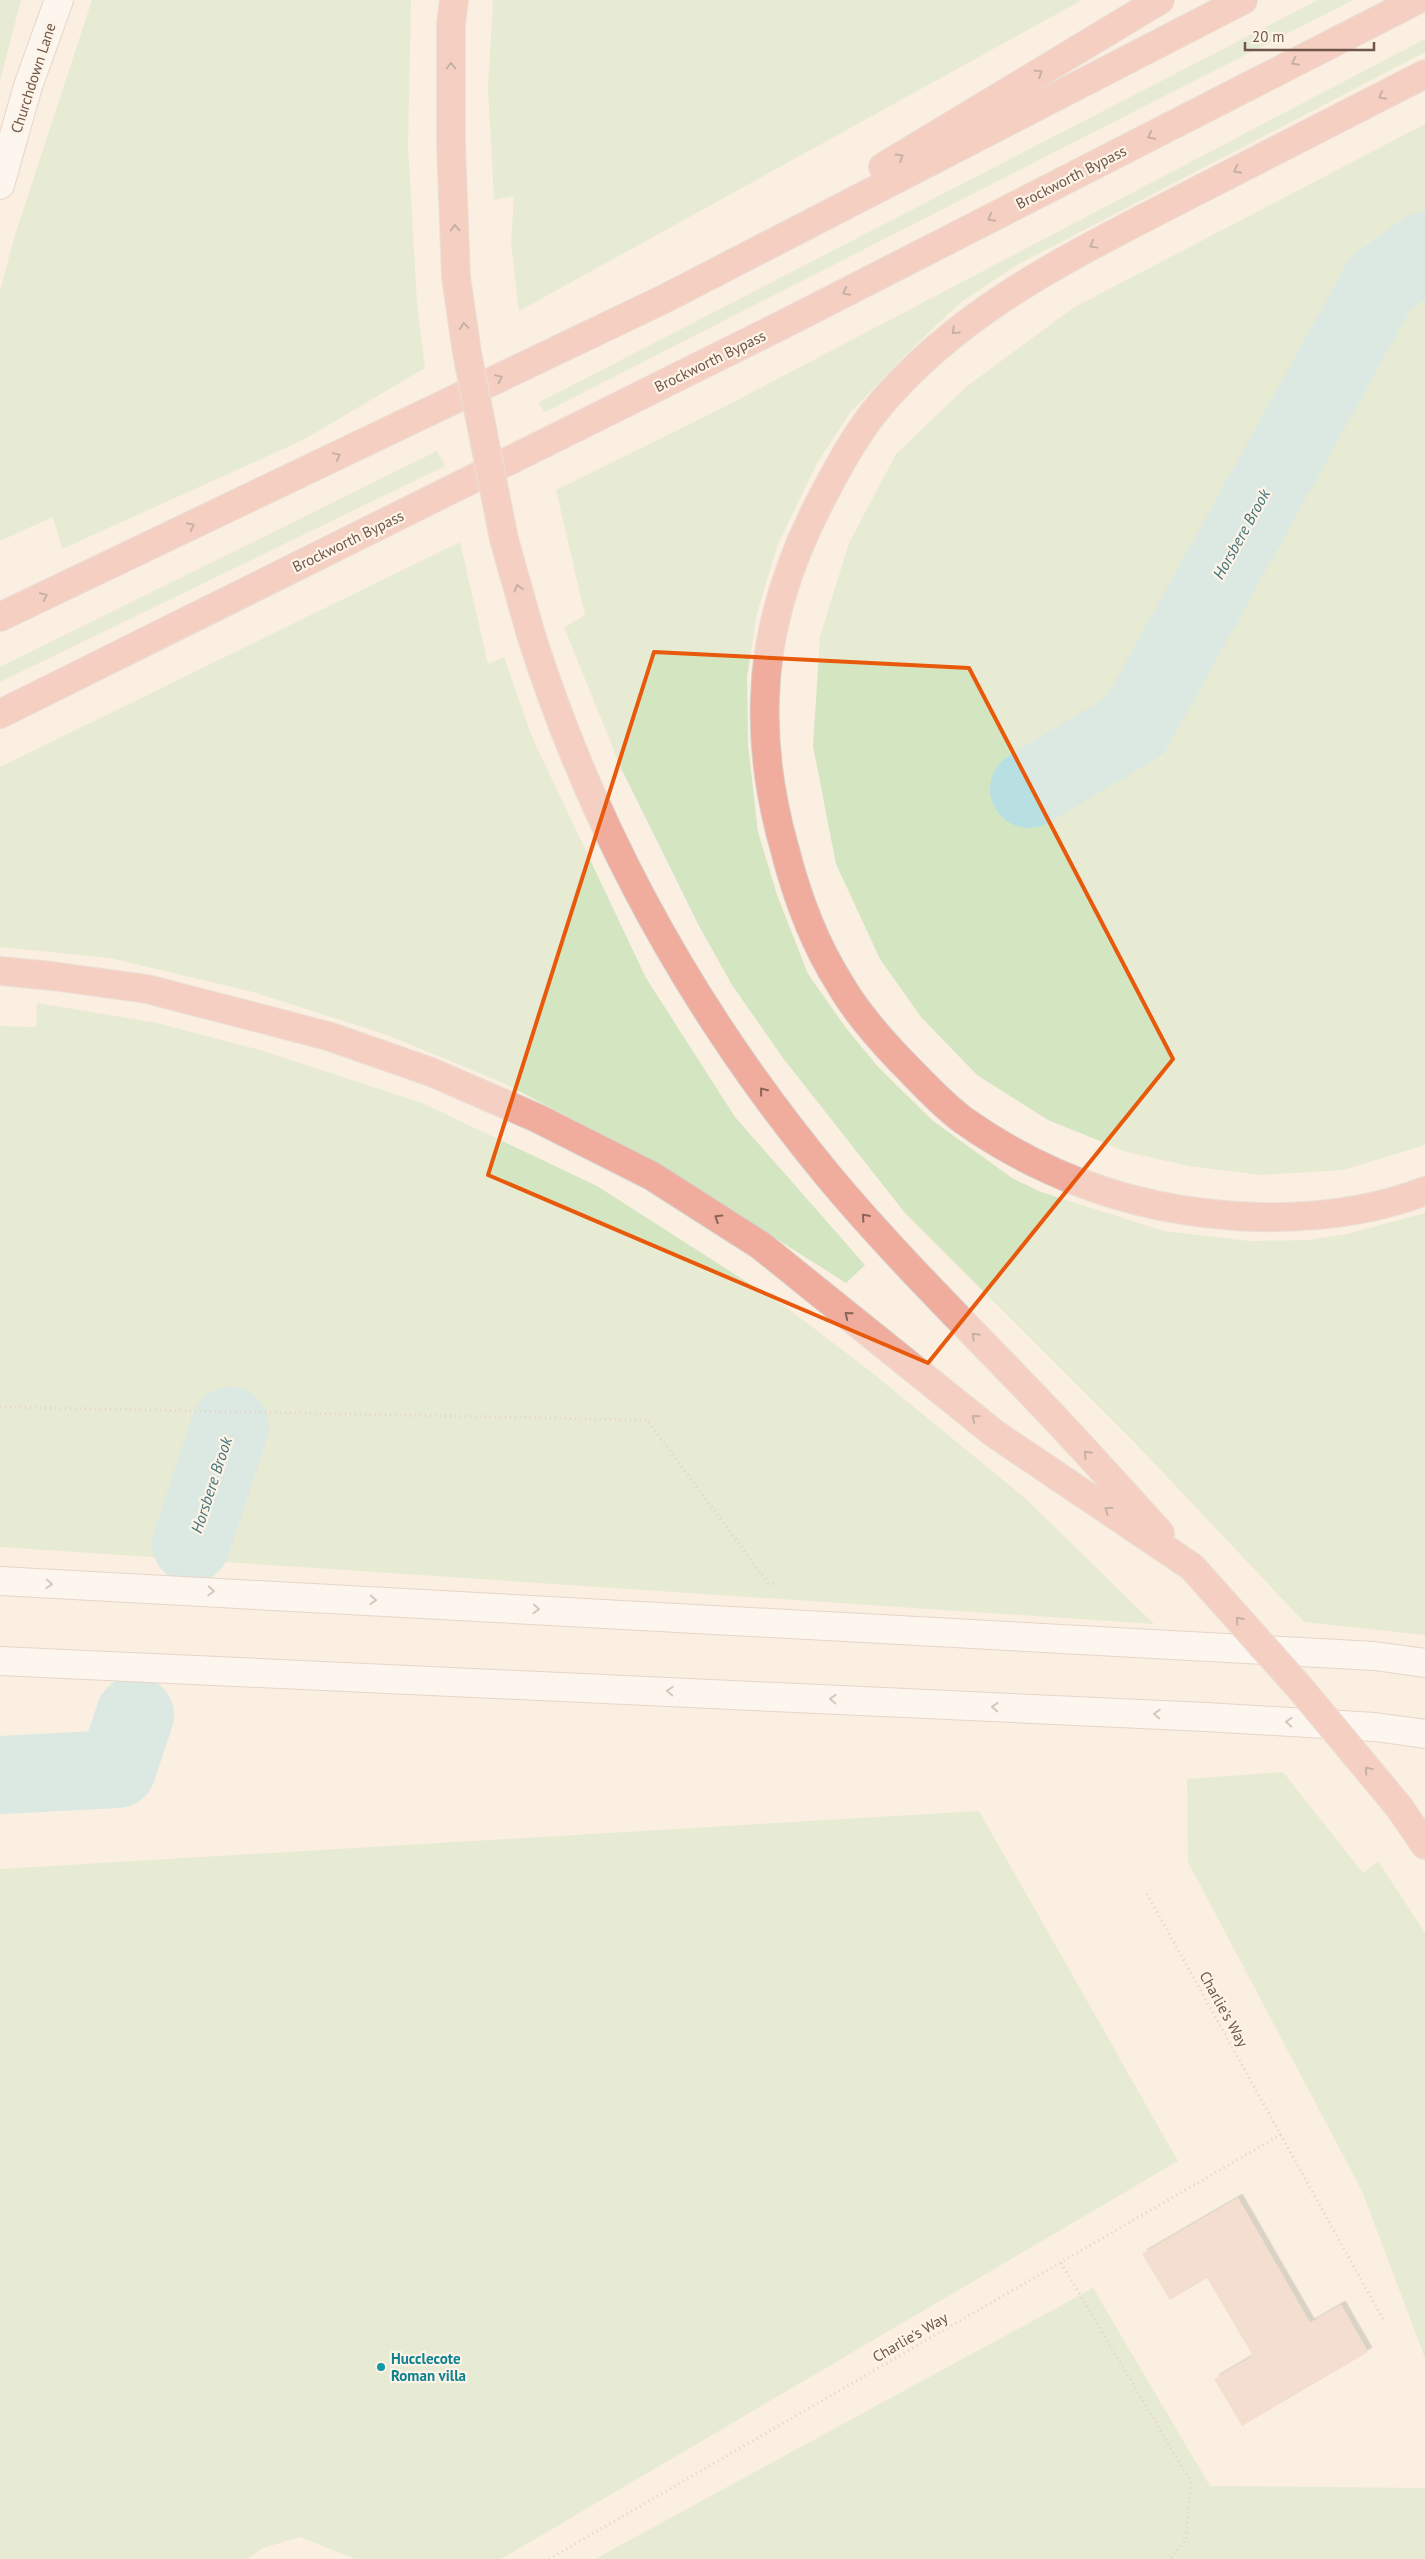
<svg xmlns="http://www.w3.org/2000/svg" width="1425" height="2559" viewBox="0 0 1425 2559" font-family="'PT Sans',sans-serif">
  <style>
    .green { fill: #d3e6c1 }
    .lines { fill: none; stroke-linecap: round; stroke-linejoin: round }
    .river { stroke: #b8dfe2; stroke-width: 78 }
    .building { fill: #edcbbb; filter: url(#shadow) }
    .secondary-casing { stroke: #cfb7a9; stroke-width: 30 }
    .highway-casing { stroke: #d7cfcc; stroke-width: 30 }
    .path { stroke: #d2af9f; stroke-width: 3; stroke-dasharray: 1 4; stroke-linecap: butt }
    .secondary { stroke: #fff; stroke-width: 28 }
    .highway { stroke: #f0ac9c; stroke-width: 28 }
    .highway-bridge-casing { stroke: #d7cfcc; stroke-width: 30; stroke-linecap: butt }
    .highway-bridge { stroke: #f0ac9c; stroke-width: 28 }
    .oneway { stroke: #89665a }
    .oneway2 { stroke: #a99992 }
    .marked { fill: none; stroke: #e8590c; stroke-width: 4; stroke-linejoin: round }
    .culture-dot { fill: #0f9aa8; stroke: #fdf3e7; stroke-width: 2 }
    .labels { text-anchor: middle; dominant-baseline: central; stroke-width: 4.5; stroke-linejoin: round; paint-order: stroke }
    .street-label { font-size: 15px; fill: #6f554a; stroke: #fdf3e7 }
    .culture-label { font-size: 15px; font-weight: bold; fill: #0d838f; stroke: #fdf3e7; text-anchor: start }
    .water-label { font-size: 16px; font-style: italic; fill: #43767b; stroke: #fdf3e7 }
  </style>
  <defs>
    <filter id="shadow"><feDropShadow dx="4.5" dy="-4.5" stdDeviation="0" flood-color="#0004"/></filter>
  </defs>
  <rect width="100%" height="100%" fill="#faefe1"/>
  <!-- green -->
  <path class="green" d="M0 0H21L0 81Z
    M92 0H411L408 145 417 303 425 368 303 440 62 549 53 517 0 541V291L14 238Z
    M493 0H1082L519 311 511 243 514 196 494 200 488 88Z
    M1318 0H1353L545 412 538 403Z
    M1425 39V52L1017 265 961 302 903 357 850 413 817 463 778 544 757 613 747 677 748 745 758 832 777 895 808 974 846 1028 879 1068 933 1121 1012 1178 1041 1192 1164 1231 1250 1241 1308 1240 1347 1234 1425 1213V1635L1304 1622 1138 1446 905 1213 783 1058 732 985 699 926 621 768 564 627 585 615 556 490 724 407Z
    M1425 124V1145L1343 1170 1261 1175 1189 1166 1127 1152 1048 1120 977 1075 921 1017 880 959 836 864 813 746 820 636 849 543 896 454 966 387 1073 308Z
    M437 451 445 466 0 682V667Z
    M460 542 488 664 504 657 532 737 646 978 735 1117 865 1265 846 1283 654 1161 501 1082 387 1035 253 992 110 958 0 947V767Z
    M37 1003 157 1023 260 1050 422 1103 597 1186 786 1307 870 1371 1025 1498 1154 1624 0 1547V1026L36 1027Z
    M1283 1772 1363 1873 1378 1861 1425 1933V2358L1362 2191 1188 1862 1187 1779Z
    M979 1811 1178 2161 501 2559H355L300 2537 263 2548 247 2559H0V1869Z
    M1093 2288 1210 2486 1425 2488V2559H595Z"/>
  <g class="lines">
    <!-- river -->
    <path class="river" d="M1029 789 1135 726 1380 284 1425 251
      M191 1544 230 1426
      M0 1775 117 1769 135 1715"/>
  </g>
  <!-- building -->
  <path class="building" d="M1238 2198 1310 2323 1341 2305 1368 2352 1242 2426 1214 2379 1253 2356 1207 2278 1170 2300 1142 2254Z"/>
  <g class="lines">
    <defs>
      <path id="secondary" d="M0 185 28 86 59 0
        M0 1581 1374 1656 1425 1663
        M0 1661 1206 1717 1375 1727 1425 1734"/>
      <path id="highway" d="M454 0 451 24V145L456 277
        M1425 74C1344 115 1264 157 1183 198 1071 256 956 311 875 411 855 436 839 466 824 494 791 556 767 626 765 697 763 748 771 801 785 850 797 897 814 943 840 984 856 1012 878 1037 900 1060 920 1080 940 1103 963 1120 1035 1171 1118 1203 1205 1213 1276 1222 1358 1217 1425 1191
        M883 167 1160 0
        M0 617 664 299 1243 0
        M531 635C595 836 695 1015 830 1178 892 1252 961 1320 1028 1390 1073 1436 1116 1485 1160 1533
        M0 714 784 324 1417 0
        M0 971 52 976 147 989 328 1036 431 1072 537 1118 652 1176 760 1245 995 1434 1192 1567
        M1399 1807 1425 1845"/>
    </defs>
    <!-- secondary casing -->
    <use href="#secondary" class="secondary-casing"/>
    <!-- highway casing -->
    <use href="#highway" class="highway-casing"/>
    <!-- path -->
    <path class="path" d="M0 1407 647 1420 768 1583 774 1584
      M1147 1894 1383 2319
      M1061 2263 1191 2482 1186 2539 1170 2559
      M549 2559 1282 2134"/>
    <!-- secondary -->
    <use href="#secondary" class="secondary"/>
    <!-- highway -->
    <use href="#highway" class="highway"/>
    <defs>
      <path id="highway-bridge" d="M456 277 467 353 504 539 531 635
        M1192 1567 1300 1688 1399 1807"/>
    </defs>
    <!-- highway-bridge casing -->
    <use href="#highway-bridge" class="highway-bridge-casing"/>
    <!-- highway-bridge -->
    <use href="#highway-bridge" class="highway-bridge"/>
  </g>
  <!-- one-way arrows -->
  <defs><path id="oneway-chevron" d="M-2-3.5L2.5 0L-2 3.5" fill="none" stroke-width="1.6" stroke-linecap="round" stroke-linejoin="round" transform="scale(1.25)"/></defs>
  <g class="oneway">
    <use href="#oneway-chevron" transform="translate(1295 62) rotate(153)"/>
    <use href="#oneway-chevron" transform="translate(451 66) rotate(-90)"/>
    <use href="#oneway-chevron" transform="translate(1039 73) rotate(-31)"/>
    <use href="#oneway-chevron" transform="translate(1382 96) rotate(153)"/>
    <use href="#oneway-chevron" transform="translate(1151 136) rotate(153)"/>
    <use href="#oneway-chevron" transform="translate(900 157) rotate(-31)"/>
    <use href="#oneway-chevron" transform="translate(1237 170) rotate(153)"/>
    <use href="#oneway-chevron" transform="translate(991 218) rotate(153)"/>
    <use href="#oneway-chevron" transform="translate(455 228) rotate(-92)"/>
    <use href="#oneway-chevron" transform="translate(1093 245) rotate(151)"/>
    <use href="#oneway-chevron" transform="translate(846 292) rotate(153)"/>
    <use href="#oneway-chevron" transform="translate(464 326) rotate(-98)"/>
    <use href="#oneway-chevron" transform="translate(955 331) rotate(138)"/>
    <use href="#oneway-chevron" transform="translate(499 378) rotate(-26)"/>
    <use href="#oneway-chevron" transform="translate(337 456) rotate(-26)"/>
    <use href="#oneway-chevron" transform="translate(191 526) rotate(-26)"/>
    <use href="#oneway-chevron" transform="translate(518 588) rotate(-106)"/>
    <use href="#oneway-chevron" transform="translate(44 596) rotate(-26)"/>
    <use href="#oneway-chevron" transform="translate(763 1091) rotate(-128)"/>
    <use href="#oneway-chevron" transform="translate(865 1217) rotate(-131)"/>
    <use href="#oneway-chevron" transform="translate(718 1218) rotate(-148)"/>
    <use href="#oneway-chevron" transform="translate(848 1315) rotate(-141)"/>
    <use href="#oneway-chevron" transform="translate(975 1336) rotate(-135)"/>
    <use href="#oneway-chevron" transform="translate(975 1418) rotate(-141)"/>
    <use href="#oneway-chevron" transform="translate(1087 1454) rotate(-133)"/>
    <use href="#oneway-chevron" transform="translate(1108 1510) rotate(-146)"/>
    <use href="#oneway-chevron" transform="translate(1239 1620) rotate(-132)"/>
    <use href="#oneway-chevron" transform="translate(1368 1770) rotate(-130)"/>
  </g>
  <g class="oneway2">
    <use href="#oneway-chevron" transform="translate(49 1584) rotate(3)"/>
    <use href="#oneway-chevron" transform="translate(211 1591) rotate(3)"/>
    <use href="#oneway-chevron" transform="translate(373 1600) rotate(3)"/>
    <use href="#oneway-chevron" transform="translate(536 1609) rotate(3)"/>
    <use href="#oneway-chevron" transform="translate(670 1691) rotate(-177)"/>
    <use href="#oneway-chevron" transform="translate(833 1699) rotate(-177)"/>
    <use href="#oneway-chevron" transform="translate(995 1707) rotate(-177)"/>
    <use href="#oneway-chevron" transform="translate(1157 1714) rotate(-177)"/>
    <use href="#oneway-chevron" transform="translate(1289 1722) rotate(-177)"/>
  </g>
  <!-- marked area -->
  <path d="M0 0H1425V2559H0ZM654 652 969 668 1173 1059 928 1363 488 1175Z" fill="#faefe1" fill-opacity=".55" fill-rule="evenodd"/>
  <path class="marked" d="M654 652 969 668 1173 1059 928 1363 488 1175Z"/>
  <!-- markers -->
  <circle class="culture-dot" cx="381" cy="2367" r="5"/>
  <g class="labels">
    <!-- street labels -->
    <g class="street-label">
      <text transform="translate(33 78) rotate(-72)">Churchdown Lane</text>
      <text transform="translate(1071 177) rotate(-27)">Brockworth Bypass</text>
      <text transform="translate(710 361) rotate(-26)">Brockworth Bypass</text>
      <text transform="translate(348 541) rotate(-26)">Brockworth Bypass</text>
      <text transform="translate(1224 2009) rotate(61)">Charlie's Way</text>
      <text transform="translate(910 2337) rotate(-30)">Charlie's Way</text>
    </g>
    <!-- culture labels -->
    <g class="culture-label">
      <text x="391" y="2358">Hucclecote<tspan x="391" dy="17">Roman villa</tspan></text>
    </g>
    <!-- water labels -->
    <g class="water-label">
      <text transform="translate(1241 534) rotate(-61)">Horsbere Brook</text>
      <text transform="translate(211 1485) rotate(-72)">Horsbere Brook</text>
    </g>
  </g>
  <!-- scale -->
  <path d="M1245 42v8h129v-8" fill="none" stroke="#6f554a" stroke-width="2.5"/>
  <text x="1252" y="42" font-size="15" fill="#6f554a" stroke="#fdf3e7" stroke-width="4" paint-order="stroke">20 m</text>
</svg>
